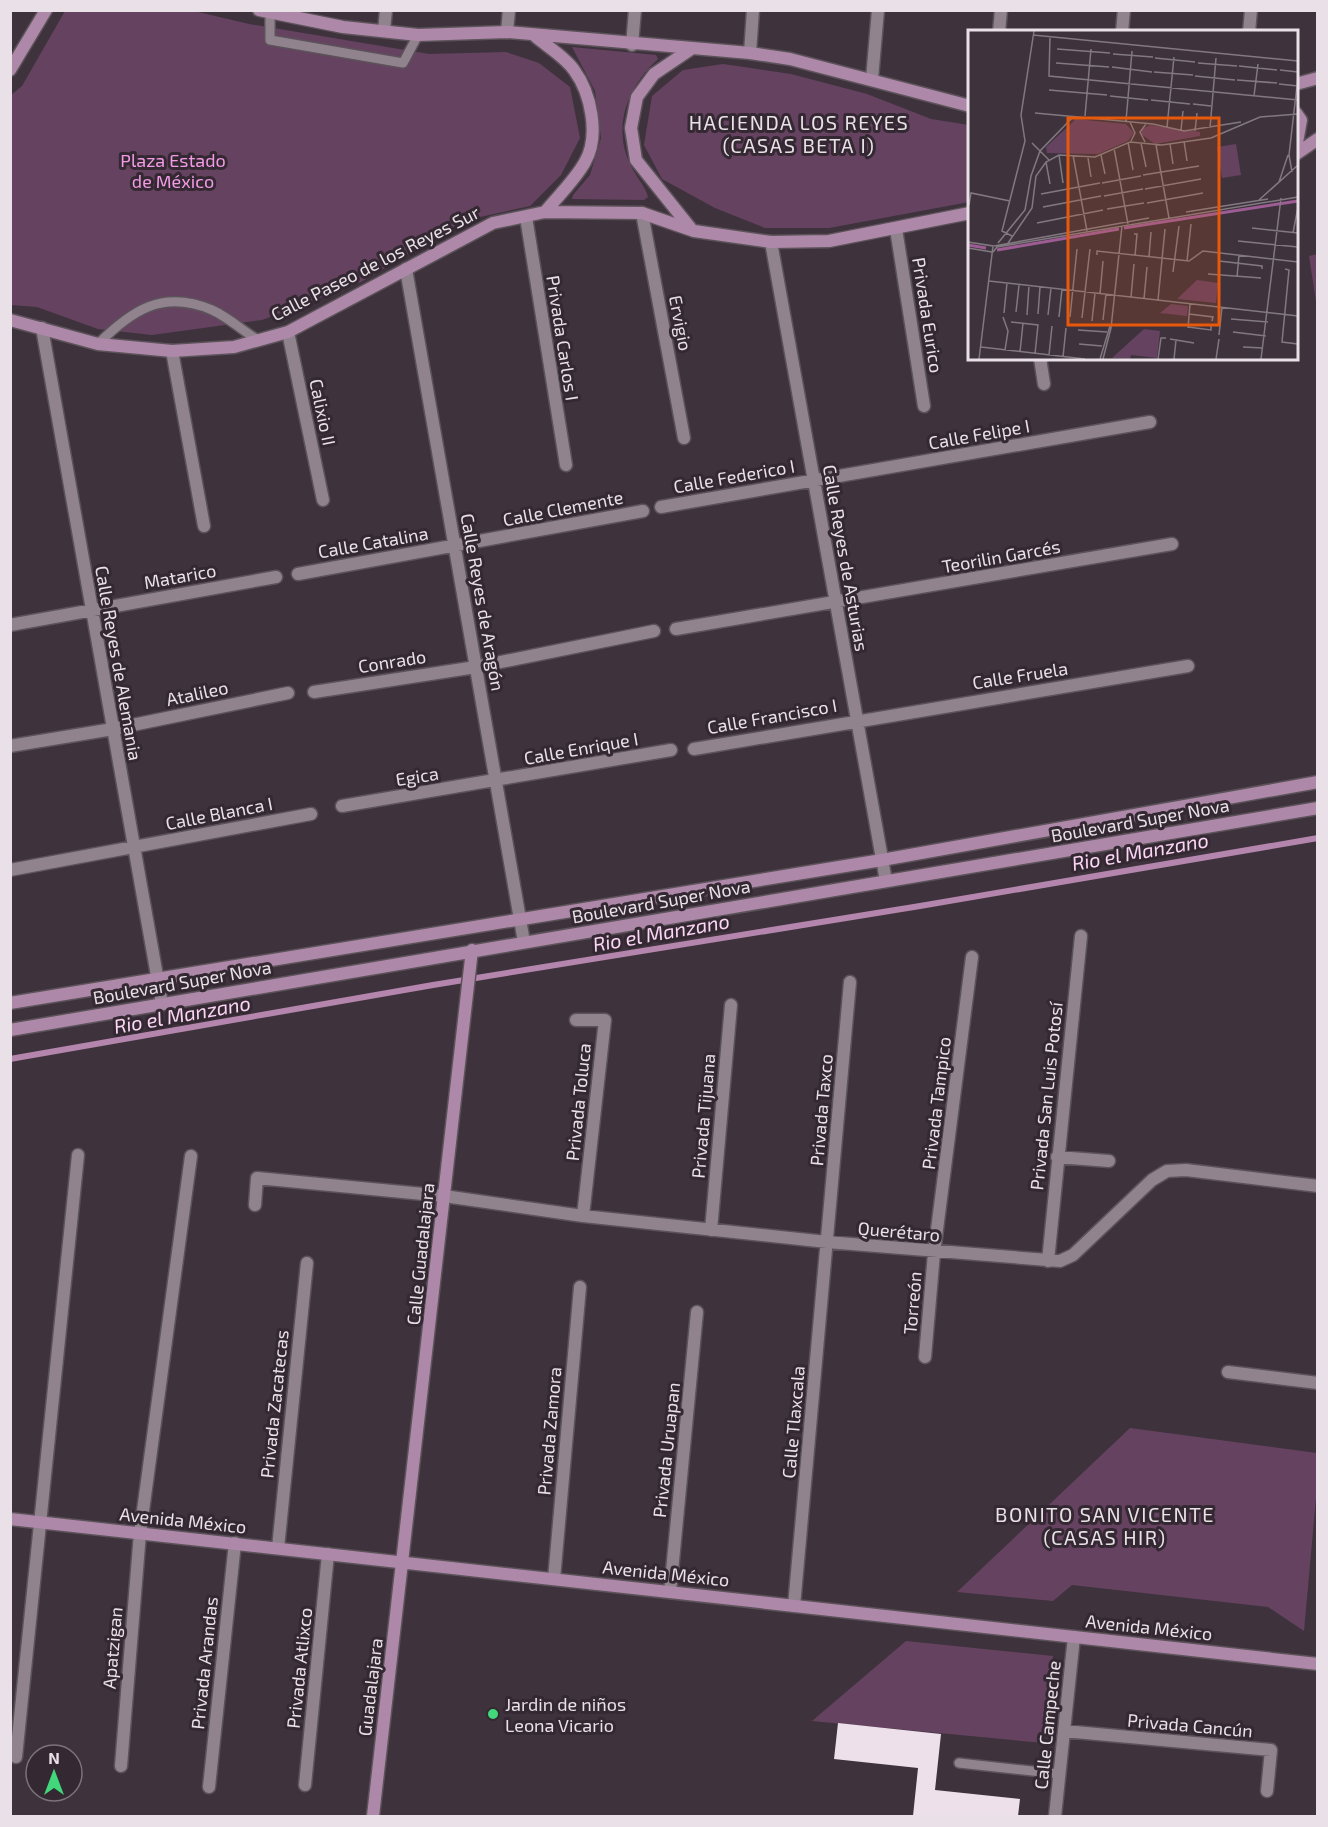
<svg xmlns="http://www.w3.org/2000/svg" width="1328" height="1827" viewBox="0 0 1328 1827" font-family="'Exo 2',sans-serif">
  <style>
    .green { fill: #664261 }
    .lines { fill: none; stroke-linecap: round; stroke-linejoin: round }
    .stream { stroke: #b485ad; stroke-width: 6 }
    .building { fill: #eee0eb }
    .lane-casing { stroke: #5c525a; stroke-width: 12 }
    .street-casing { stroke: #5c525a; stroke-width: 15 }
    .secondary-casing { stroke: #5c525a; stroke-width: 15 }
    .lane { stroke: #90838e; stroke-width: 9 }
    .street { stroke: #90838e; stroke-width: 12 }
    .secondary { stroke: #ae88a8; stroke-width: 12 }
    .poi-dot { fill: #42d77b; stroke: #342932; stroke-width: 2 }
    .labels { text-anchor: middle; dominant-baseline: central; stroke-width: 6; stroke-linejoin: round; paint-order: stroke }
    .park-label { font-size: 18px; fill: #f49be7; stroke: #342932 }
    .street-label { font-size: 18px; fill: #e9e1e7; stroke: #342932 }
    .poi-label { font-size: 18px; fill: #e9e1e7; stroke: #342932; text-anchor: start }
    .neighbourhood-label { font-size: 20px; letter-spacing: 1.5px; fill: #e9e1e7; stroke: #342932 }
    .water-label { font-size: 20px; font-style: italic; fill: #fbd6f5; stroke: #342932 }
    .inset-river { fill: none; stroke: #9d5d94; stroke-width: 3 }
    .inset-road { fill: none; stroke: #827980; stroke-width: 1.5 }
    .view { fill: #e8590c; fill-opacity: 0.15; stroke: #e8590c; stroke-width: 3 }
    .inset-edge { fill: none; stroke: #e9e1e7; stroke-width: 3 }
  </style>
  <rect width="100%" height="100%" fill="#3e333c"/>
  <!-- green -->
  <path class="green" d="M65 11H194L249 24 429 54 506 52 539 63 570 87 580 138 561 175 530 206 466 220 361 282 262 320 152 335 98 329 37 307 11 305 10 96 22 86Z
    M572 47 656 55 658 59C628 86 612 126 630 164 635 176 645 185 648 197L644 200 572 199 573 195 590 175 601 138 595 91Z
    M723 64 791 74 867 94 931 119 969 125V202L829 228H765L715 208 662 179 644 145 652 96 683 70Z
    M1317 254H1318L1317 308 1309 256Z
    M1130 1428 1317 1453V1487L1304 1631 1268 1607 1072 1585 1053 1601 957 1592Z
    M906 1641 1053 1656 1043 1743 812 1721Z"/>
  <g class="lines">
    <!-- stream -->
    <path class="stream" d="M10 1059 433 985 920 906 1318 838"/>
  </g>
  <!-- building -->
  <path class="building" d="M838 1723 941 1734 935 1790 1020 1799 1018 1816H913L918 1768 834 1759Z"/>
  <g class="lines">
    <defs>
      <path id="lane" d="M270 13V40L403 63 418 35
        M98 344C131 311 162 289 212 310 228 317 243 331 258 340
        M959 1763 1060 1774"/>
      <path id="street" d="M384 31 386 10
        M507 32 509 10
        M999 32 1001 10
        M1122 32 1124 10
        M1249 32 1251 10
        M632 45 635 10
        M750 53 753 10
        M872 79 878 10
        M642 213 684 438
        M526 217 566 465
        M896 229 924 406
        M771 242 886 881
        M406 269 524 942
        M42 328 162 1004
        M288 332 323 500
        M172 351 204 526
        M1040 358 1044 384
        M661 507 1150 422
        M298 574 643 511
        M10 625 276 577
        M676 629 1172 544
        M314 692 476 667 654 631
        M10 746 113 729 288 693
        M694 749 1188 666
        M342 806 671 750
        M10 870 311 814
        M576 1020H605L583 1216
        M1057 1157 1109 1161
        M255 1205 257 1178 444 1196 583 1216 827 1242 1060 1261 1073 1255 1152 1180 1167 1171 1186 1170 1318 1186
        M711 1230 731 1005
        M1048 1261 1081 936
        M925 1357 934 1253 972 957
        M1228 1372 1318 1383
        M278 1548 307 1263
        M554 1579 580 1287
        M670 1592 697 1312
        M794 1606 850 982
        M1064 1731 1271 1750 1267 1791
        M16 1757 78 1155
        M121 1766 140 1533 191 1156
        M305 1785 328 1554
        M209 1787 235 1543
        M1055 1816 1074 1637"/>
      <path id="secondary" d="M259 10 343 27 418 35 507 32 750 53 790 59 970 106
        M536 37C548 47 565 57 574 70 591 93 600 136 585 162 575 180 558 196 545 212
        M691 49 654 74 637 97 631 128 636 160 692 230
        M10 70 46 10
        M1296 84 1318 78
        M1296 113 1301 120 1296 148
        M1296 154 1318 139
        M10 320 98 344 172 351 234 347 288 332 493 223 545 212 642 213 694 231 771 242 829 241 970 213
        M10 1003 882 860 1318 782
        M10 1030 1318 808
        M10 1519 1318 1664
        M373 1816 472 950"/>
    </defs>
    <!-- lane casing -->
    <use href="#lane" class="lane-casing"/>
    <!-- street casing -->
    <use href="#street" class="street-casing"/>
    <!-- secondary casing -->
    <use href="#secondary" class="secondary-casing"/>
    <!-- lane -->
    <use href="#lane" class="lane"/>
    <!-- street -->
    <use href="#street" class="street"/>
    <!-- secondary -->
    <use href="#secondary" class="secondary"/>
  </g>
  <!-- markers -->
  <circle class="poi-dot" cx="493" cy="1714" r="6"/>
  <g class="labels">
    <!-- park labels -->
    <g class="park-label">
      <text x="173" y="160">Plaza Estado<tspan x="173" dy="21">de México</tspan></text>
    </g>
    <!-- street labels -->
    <g class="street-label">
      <text transform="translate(375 263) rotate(-27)">Calle Paseo de los Reyes Sur</text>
      <text transform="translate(928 315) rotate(81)">Privada Eurico</text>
      <text transform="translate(681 323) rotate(79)">Ervigio</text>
      <text transform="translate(563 338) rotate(81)">Privada Carlos I</text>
      <text transform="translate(323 412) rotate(78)">Calixio II</text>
      <text transform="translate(979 434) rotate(-10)">Calle Felipe I</text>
      <text transform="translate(734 476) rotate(-10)">Calle Federico I</text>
      <text transform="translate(563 508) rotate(-11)">Calle Clemente</text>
      <text transform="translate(373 542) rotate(-10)">Calle Catalina</text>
      <text transform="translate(1001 556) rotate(-10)">Teorilin Garcés</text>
      <text transform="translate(846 558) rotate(80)">Calle Reyes de Asturias</text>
      <text transform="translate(180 576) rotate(-10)">Matarico</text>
      <text transform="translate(483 602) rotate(80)">Calle Reyes de Aragón</text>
      <text transform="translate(392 661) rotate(-9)">Conrado</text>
      <text transform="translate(119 663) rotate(80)">Calle Reyes de Alemania</text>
      <text transform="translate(1020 675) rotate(-9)">Calle Fruela</text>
      <text transform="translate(197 693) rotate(-12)">Atalileo</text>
      <text transform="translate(772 716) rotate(-10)">Calle Francisco I</text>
      <text transform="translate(581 748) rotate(-10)">Calle Enrique I</text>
      <text transform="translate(417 776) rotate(-9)">Egica</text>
      <text transform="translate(219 813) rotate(-11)">Calle Blanca I</text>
      <text transform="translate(1140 820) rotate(-10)">Boulevard Super Nova</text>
      <text transform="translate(661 901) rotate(-10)">Boulevard Super Nova</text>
      <text transform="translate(182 982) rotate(-10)">Boulevard Super Nova</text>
      <text transform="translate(1046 1096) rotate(-84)">Privada San Luis Potosí</text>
      <text transform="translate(578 1102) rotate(-84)">Privada Toluca</text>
      <text transform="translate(936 1103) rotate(-83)">Privada Tampico</text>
      <text transform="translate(821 1110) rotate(-85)">Privada Taxco</text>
      <text transform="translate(703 1116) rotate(-85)">Privada Tijuana</text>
      <text transform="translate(899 1231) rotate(5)">Querétaro</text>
      <text transform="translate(420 1254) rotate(-84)">Calle Guadalajara</text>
      <text transform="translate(912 1303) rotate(-85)">Torreón</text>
      <text transform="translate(274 1404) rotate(-84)">Privada Zacatecas</text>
      <text transform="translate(793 1422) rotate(-85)">Calle Tlaxcala</text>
      <text transform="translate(549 1431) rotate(-85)">Privada Zamora</text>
      <text transform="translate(666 1450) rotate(-84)">Privada Uruapan</text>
      <text transform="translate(183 1520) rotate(6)">Avenida México</text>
      <text transform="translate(666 1573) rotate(6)">Avenida México</text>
      <text transform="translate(1149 1627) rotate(6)">Avenida México</text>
      <text transform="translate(112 1648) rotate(-85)">Apatzigan</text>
      <text transform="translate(204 1663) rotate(-84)">Privada Arandas</text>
      <text transform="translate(299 1668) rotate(-84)">Privada Atlixco</text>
      <text transform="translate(370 1687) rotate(-83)">Guadalajara</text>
      <text transform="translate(1047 1725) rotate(-84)">Calle Campeche</text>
      <text transform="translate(1190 1725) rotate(5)">Privada Cancún</text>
    </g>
    <!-- poi labels -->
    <g class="poi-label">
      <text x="505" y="1704">Jardin de niños<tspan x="505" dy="21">Leona Vicario</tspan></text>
    </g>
    <!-- neighbourhood labels -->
    <g class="neighbourhood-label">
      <text x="799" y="122">HACIENDA LOS REYES<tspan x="799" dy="23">(CASAS BETA I)</tspan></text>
      <text x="1105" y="1514">BONITO SAN VICENTE<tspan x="1105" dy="23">(CASAS HIR)</tspan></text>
    </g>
    <!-- water labels -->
    <g class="water-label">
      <text transform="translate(1140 851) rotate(-10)">Rio el Manzano</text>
      <text transform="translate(661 932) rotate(-10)">Rio el Manzano</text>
      <text transform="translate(182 1014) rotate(-10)">Rio el Manzano</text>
    </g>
  </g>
  <!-- overview -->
  <g transform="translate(968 30)">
    <rect width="330" height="330" fill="#3e333c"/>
    <path d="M108 89 158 94 166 103 160 111 130 124 79 123 78 117ZM182 95 232 102V106L187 114 173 104 174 99ZM268 114 273 145 254 148 249 117ZM229 250 250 253 248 273 209 269ZM203 274 220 276 219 286 192 283ZM176 299 192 301 189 328 163 325 162 329 144 328Z" fill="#664261"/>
    <path class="inset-river" d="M156 198 330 171M0 215 18 218M29 220 151 199"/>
    <path class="inset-road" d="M65 5 330 31M82 6 81 46 330 70M89 19 142 23M145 24 185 27M187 28 227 32M88 33 141 37M230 33 269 36M271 36 309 40M144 37 184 42M312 40 330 42M186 42 225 45M227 46 267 50M269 50 309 53M311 54 330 56M81 60 139 65M142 66 180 70M286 66 290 34M183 70 222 74M225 74 243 76M67 83 185 94 216 101 273 92M117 86 123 19M158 91 164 21M162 92 167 103 163 111M199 97 206 27M242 98 248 28M213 100 215 81M227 101 229 83M216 111 219 131M160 112 165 140M177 112 172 102 178 94M64 113 81 130M173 113 178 137M202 114 205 134M188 115 201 188M146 118 160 194M91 125 95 153M105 125 119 201M133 125 137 144M120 128 123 147M78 132 82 154M324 142 321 125 330 47M175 145 231 136M311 152 320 125M134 153 173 146M177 159 233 149M73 164 132 153M136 166 175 159M291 170 330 135M179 173 235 163M1 175 3 163 42 171M75 177 133 166M139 179 176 173M218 182 300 169M69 193 135 180M284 198 330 203M325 203 330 177M166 204H169L167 226M44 206 34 201 57 111 53 85 66 1M270 211 330 217M0 212 25 216 11 329M30 213 57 180 63 146 72 121 106 86M26 216 181 188M38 216 64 178 68 146 78 132 91 125 127 127 162 112 194 115 243 108 292 87 330 84M0 218 24 222M25 222 29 217 330 167M129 225V221L221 231 235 221 330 232M181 227 183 202M219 231 223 194M251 231 294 236V239M317 239 321 240 314 312 330 314M205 242 211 196M240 244 293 248M269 247 271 225M21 251 330 286M132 264 135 231M163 267 166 234M176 269 179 237M190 270 197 199M48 282 51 255M36 283 39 253M70 284 72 257M221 284 245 287 244 291M59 285 61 255M80 285 83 258M35 287 40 301 37 320M91 287 94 259M102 287 109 219M114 288 122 219M263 289 300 292M135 290 138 264M124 291 127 263M43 292 70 295 67 324M220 297 243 300V296M220 298 222 274M110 300 139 302M265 302 298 306M251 305 254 277M202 309 226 313M111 314 134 316M13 317 117 329M275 317 295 318M52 322 55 293M81 325 84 296M95 327 98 298M132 329 142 296M135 329 143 298 154 196M190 329 193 308H198M206 329 208 310M248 329 251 309M293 329 313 168"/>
    <path class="view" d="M100 88H251V295H100Z"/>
    <rect width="330" height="330" class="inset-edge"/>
  </g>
  <!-- border -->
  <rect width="1328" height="1827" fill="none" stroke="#e9e1e7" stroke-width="24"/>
  <!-- north arrow -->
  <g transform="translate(54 1773)"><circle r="28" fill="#342932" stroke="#7c737a" stroke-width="1.5"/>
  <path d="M0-4.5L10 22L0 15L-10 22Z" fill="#42d77b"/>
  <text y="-9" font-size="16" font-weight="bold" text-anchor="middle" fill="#e9e1e7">N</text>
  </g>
</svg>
